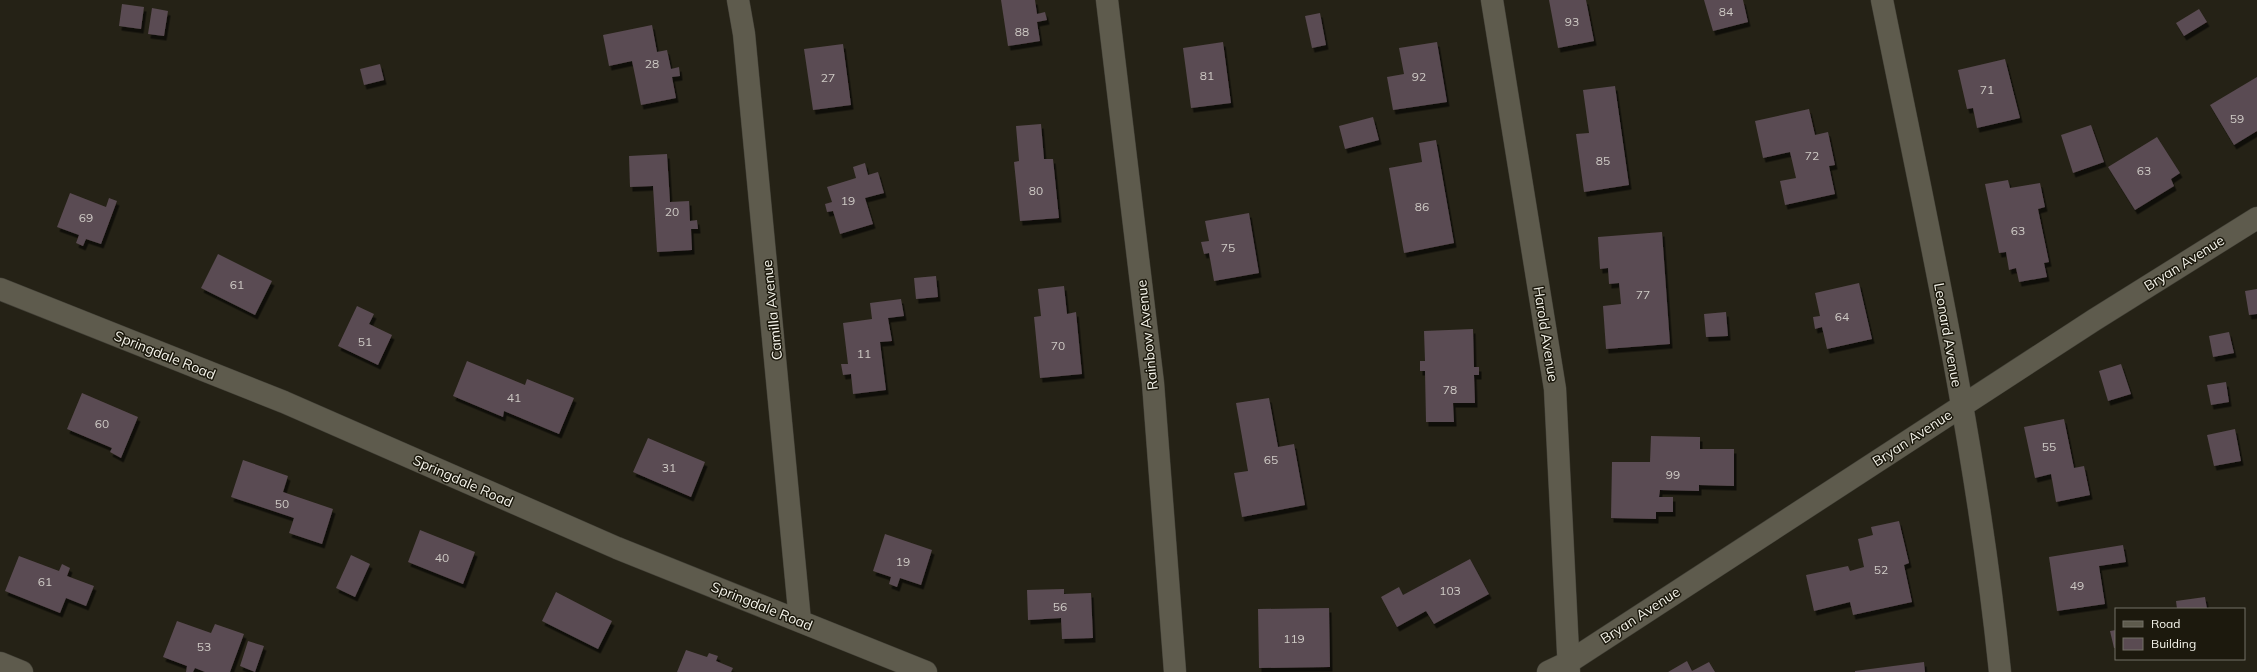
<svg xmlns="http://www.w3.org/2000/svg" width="2257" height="672" viewBox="0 0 2257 672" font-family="Mulish,sans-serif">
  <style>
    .building { fill: #5a4b52; filter: url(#shadow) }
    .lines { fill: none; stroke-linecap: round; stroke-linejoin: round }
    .minor-casing { stroke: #413f36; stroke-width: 23 }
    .minor { stroke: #5e5b4d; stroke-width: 22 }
    .labels { text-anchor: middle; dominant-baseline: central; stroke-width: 3; stroke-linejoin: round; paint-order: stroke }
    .number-label { font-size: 12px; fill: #cecac5 }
    .street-label { font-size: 14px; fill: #f5f4eb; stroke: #1c190d }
  </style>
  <defs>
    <filter id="shadow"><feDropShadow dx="2.5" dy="4.5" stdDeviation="0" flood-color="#0009"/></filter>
  </defs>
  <rect width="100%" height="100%" fill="#252216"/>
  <!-- building -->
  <path class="building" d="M1001 0H1035L1037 14 1045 12 1047 20 1037 22 1040 41 1008 46Z
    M1549 0H1586L1594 41 1558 48Z
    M1704 0H1743L1748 22 1713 31Z
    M122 4 144 7 141 29 119 26Z
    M152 8 168 11 164 36 148 34Z
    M2199 9 2207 22 2184 36 2176 23Z
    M1320 13 1326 45 1312 48 1305 16Z
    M652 25 657 52 667 50 671 69 679 67 680 76 672 77 676 98 641 105 632 61 609 66 603 35Z
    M1223 42 1231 103 1191 108 1183 48Z
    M1437 42 1447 102 1393 110 1387 77 1404 74 1399 48Z
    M843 44 851 105 813 110 804 49Z
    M2005 59 2020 118 1977 128 1973 108 1967 109 1958 70Z
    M380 64 384 80 364 85 360 69Z
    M2257 77V131L2234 145 2210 105Z
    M1615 86 1629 185 1584 192 1576 134 1589 133 1583 90Z
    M1809 109 1815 135 1828 132 1835 165 1829 166 1835 194 1785 205 1780 181 1796 178 1790 152 1763 158 1755 121Z
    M1373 117 1379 140 1345 149 1339 126Z
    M1041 124 1044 159H1053L1059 218 1020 221 1014 162 1019 161 1016 126Z
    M2091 125 2104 162 2073 173 2061 135Z
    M2157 137 2180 173 2171 179 2174 186 2135 210 2108 167Z
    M1436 140 1454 243 1404 253 1389 168 1422 162 1419 143Z
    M667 154 670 202 689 201 690 221 697 220 698 229H691L692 250 657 252 653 186 630 187 629 156Z
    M865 163 868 175 878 172 884 193 865 198 873 224 840 234 833 211 827 212 825 204 832 202 827 187 856 178 853 167Z
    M2008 180 2010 188 2040 183 2045 207 2038 209 2049 262 2044 263 2047 277 2019 282 2016 268 2009 270 2006 252 1999 253 1985 184Z
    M70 193 106 207 109 198 117 201 101 244 86 239 83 246 76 243 79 235 57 227Z
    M1249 213 1259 273 1214 281 1209 253 1204 254 1201 242 1209 241 1205 221Z
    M1662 232 1670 344 1606 349 1603 306 1621 304 1619 283 1609 284 1608 268 1600 269 1598 237Z
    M218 254 272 281 255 315 201 288Z
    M936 276 938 297 916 299 914 278Z
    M1859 283 1872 339 1827 349 1822 327 1815 329 1813 317 1820 316 1815 293Z
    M1064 286 1067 314 1076 312 1082 374 1040 378 1034 317 1041 316 1038 289Z
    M2257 289V314L2249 315 2245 291Z
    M901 299 904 316 888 318 892 341 880 342 886 390 853 394 851 374 843 375 841 364H848L843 323 872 319 870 303Z
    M357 306 374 314 369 324 392 335 378 365 338 346Z
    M1726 312 1728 336 1706 337 1704 314Z
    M1473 329 1474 367H1479V375H1474L1475 403H1453L1454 422H1426L1425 371H1420V361H1425L1424 331Z
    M2229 332 2234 353 2213 357 2209 336Z
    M467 361 525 385 527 379 574 398 559 434 504 411 503 417 453 396Z
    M2121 364 2131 394 2108 401 2099 371Z
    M2226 382 2229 402 2211 405 2207 385Z
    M82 393 138 417 121 458 110 452 112 448 67 429Z
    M1269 398 1278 447 1294 444 1305 505 1242 517 1234 473 1248 471 1236 403Z
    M2064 419 2074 468 2084 466 2090 495 2056 502 2051 474 2035 478 2024 427Z
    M2235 429 2241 461 2214 466 2207 435Z
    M1651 436 1700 437V449H1734V486L1699 485V491L1660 490 1659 497H1673V512H1656V519L1611 518 1612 462H1650Z
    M648 438 705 462 691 497 633 472Z
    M243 460 288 476 283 492 333 509 322 544 289 533 294 518 231 497Z
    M1899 521 1909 563 1904 565 1912 602 1853 615 1850 602 1814 611 1806 575 1848 566 1850 571 1864 567 1858 539 1873 535 1871 527Z
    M420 530 475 552 463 584 408 562Z
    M885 534 932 550 921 585 900 578 897 587 889 584 891 577 873 571Z
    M2123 545 2126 562 2099 566 2105 604 2057 611 2049 557Z
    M351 555 370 564 355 597 336 588Z
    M19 556 59 571 62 564 70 568 67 576 94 586 86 606 66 598 60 613 5 591Z
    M1470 559 1489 594 1434 624 1426 611 1397 627 1381 597 1399 587 1403 595Z
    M1064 589V594L1091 593 1093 638 1062 639 1061 618 1028 620 1027 590Z
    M556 592 612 621 598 649 542 621Z
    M2205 597 2207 609H2177L2176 601Z
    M1329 608 1330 667 1259 668 1258 609Z
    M177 621 211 633 215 624 244 634 230 672H205L195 668 193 672H186L187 666 163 657Z
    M2116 630V648H2114L2110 631Z
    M248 641 264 646 255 672 240 666Z
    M686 650 707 657 709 653 718 656 716 661 733 668 731 672H677Z
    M1687 661 1692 671 1709 662 1715 672H1668Z
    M1924 662 1925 672H1855V671Z"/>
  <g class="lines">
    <defs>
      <path id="minor" d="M738 0 744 34 800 621
        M1107 0 1153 383 1175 672
        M1492 0 1555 389 1569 672
        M1882 0C1927 223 1977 446 2000 672
        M0 289 284 402 617 548 926 672
        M0 663 22 672
        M1548 672 1569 662 2094 320 2257 218"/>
    </defs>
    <!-- minor casing -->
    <use href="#minor" class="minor-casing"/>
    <!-- minor -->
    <use href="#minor" class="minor"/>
  </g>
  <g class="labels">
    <!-- number labels -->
    <g class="number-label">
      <text x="1726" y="11">84</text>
      <text x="1572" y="21">93</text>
      <text x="1022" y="31">88</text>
      <text x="652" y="63">28</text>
      <text x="1207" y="75">81</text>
      <text x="1419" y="76">92</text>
      <text x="828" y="77">27</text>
      <text x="1987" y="89">71</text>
      <text x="2237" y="118">59</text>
      <text x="1812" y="155">72</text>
      <text x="1603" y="160">85</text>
      <text x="2144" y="170">63</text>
      <text x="1036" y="190">80</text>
      <text x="848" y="200">19</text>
      <text x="1422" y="206">86</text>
      <text x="672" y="211">20</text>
      <text x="86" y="217">69</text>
      <text x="2018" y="230">63</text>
      <text x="1228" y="247">75</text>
      <text x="237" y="284">61</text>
      <text x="1643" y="294">77</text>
      <text x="1842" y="316">64</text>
      <text x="365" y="341">51</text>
      <text x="1058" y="345">70</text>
      <text x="864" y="353">11</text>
      <text x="1450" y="389">78</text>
      <text x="514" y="397">41</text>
      <text x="102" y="423">60</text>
      <text x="2049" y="446">55</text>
      <text x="1271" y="459">65</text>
      <text x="669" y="467">31</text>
      <text x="1673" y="474">99</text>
      <text x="282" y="503">50</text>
      <text x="442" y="557">40</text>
      <text x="903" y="561">19</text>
      <text x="1881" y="569">52</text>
      <text x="45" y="581">61</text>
      <text x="2077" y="585">49</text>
      <text x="1450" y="590">103</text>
      <text x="1060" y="606">56</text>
      <text x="1294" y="638">119</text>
      <text x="204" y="646">53</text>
    </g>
    <!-- street labels -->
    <g class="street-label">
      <text transform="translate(2184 263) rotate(-32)">Bryan Avenue</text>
      <text transform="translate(772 310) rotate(-96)">Camilla Avenue</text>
      <text transform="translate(1546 334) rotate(81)">Harold Avenue</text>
      <text transform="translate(1147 335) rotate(-96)">Rainbow Avenue</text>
      <text transform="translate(1948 335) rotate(80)">Leonard Avenue</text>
      <text transform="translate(165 355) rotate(22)">Springdale Road</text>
      <text transform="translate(1912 438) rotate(-33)">Bryan Avenue</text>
      <text transform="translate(463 481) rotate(24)">Springdale Road</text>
      <text transform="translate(762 606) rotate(22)">Springdale Road</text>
      <text transform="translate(1640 615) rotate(-33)">Bryan Avenue</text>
    </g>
  </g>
  <!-- legend -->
  <rect x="2115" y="608" width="130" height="52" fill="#1c190d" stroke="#737166"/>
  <rect x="2123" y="621" width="20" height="6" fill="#5e5b4d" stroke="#737166"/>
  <text x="2151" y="628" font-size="12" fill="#f5f4eb">Road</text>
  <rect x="2123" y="638" width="20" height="12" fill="#5a4b52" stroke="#737166"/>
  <text x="2151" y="648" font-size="12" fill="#f5f4eb">Building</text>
</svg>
